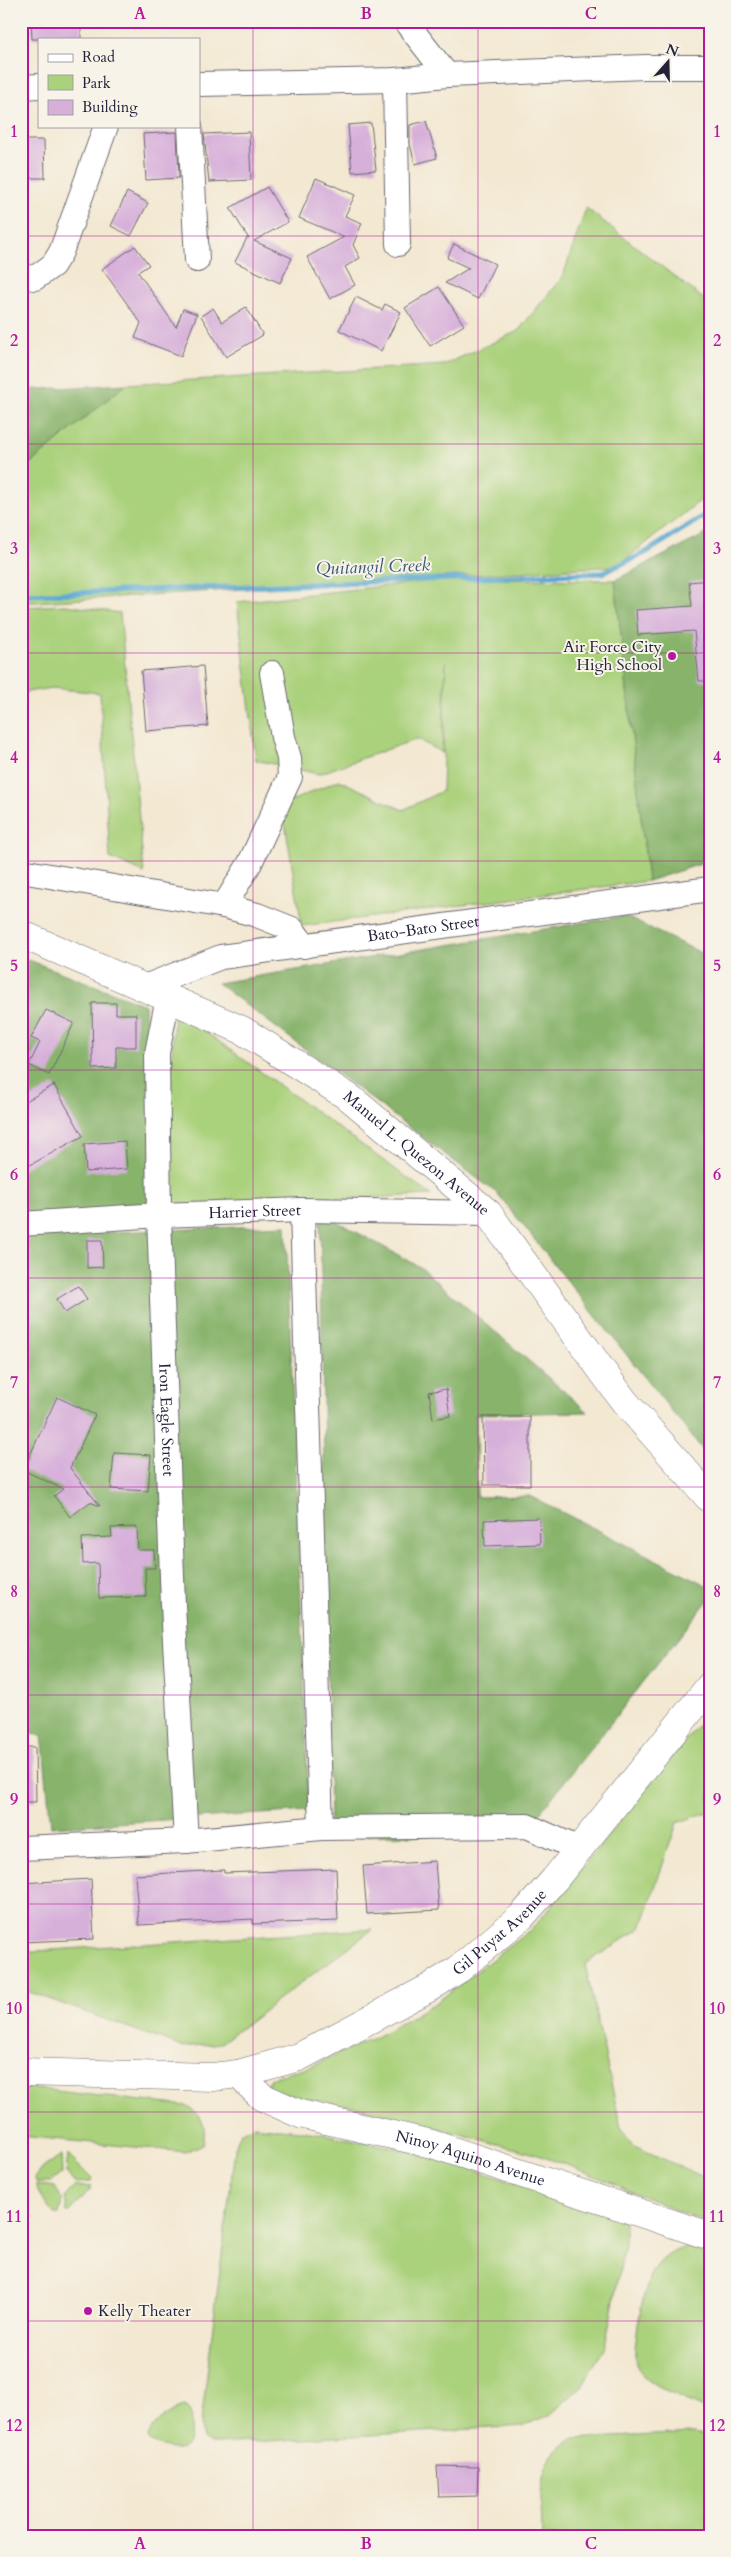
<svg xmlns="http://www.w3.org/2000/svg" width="731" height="2557" viewBox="0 0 731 2557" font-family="Cardo,serif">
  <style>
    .green { fill: #aad17b; stroke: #667a5b }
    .forest { fill: #87b36b; stroke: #546a53 }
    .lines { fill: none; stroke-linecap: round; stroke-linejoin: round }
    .stream { stroke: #55a5cf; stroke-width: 5.5 }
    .building { fill: #d7b0da }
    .street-casing { stroke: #6b6770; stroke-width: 26 }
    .secondary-casing { stroke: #6b6770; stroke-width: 29 }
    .street { stroke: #fff; stroke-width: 24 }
    .secondary { stroke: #fff; stroke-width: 28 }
    .grid { fill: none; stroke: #b5179e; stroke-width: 1; stroke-opacity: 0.55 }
    .poi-dot { fill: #b5179e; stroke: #f7f3e8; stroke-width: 2 }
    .labels { text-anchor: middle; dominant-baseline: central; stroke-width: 4; stroke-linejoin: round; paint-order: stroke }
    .poi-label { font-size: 16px; fill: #22223b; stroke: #f7f3e8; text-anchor: end }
    .street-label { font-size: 16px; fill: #22223b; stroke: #f7f3e8 }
    .water-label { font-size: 18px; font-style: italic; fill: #365676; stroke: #f7f3e8 }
    .neatline { fill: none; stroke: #b5179e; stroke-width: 2 }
    .grid-label { font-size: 16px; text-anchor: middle; font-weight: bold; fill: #b5179e }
  </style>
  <rect width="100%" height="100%" fill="#f7f3e8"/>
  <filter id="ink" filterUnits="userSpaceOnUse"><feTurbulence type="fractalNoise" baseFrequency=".02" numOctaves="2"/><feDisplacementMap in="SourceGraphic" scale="10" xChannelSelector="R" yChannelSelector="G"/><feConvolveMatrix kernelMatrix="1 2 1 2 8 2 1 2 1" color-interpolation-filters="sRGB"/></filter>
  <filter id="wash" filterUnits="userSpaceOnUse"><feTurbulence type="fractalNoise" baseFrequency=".0096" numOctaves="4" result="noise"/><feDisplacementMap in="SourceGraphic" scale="20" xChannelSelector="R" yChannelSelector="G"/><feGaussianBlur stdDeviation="1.12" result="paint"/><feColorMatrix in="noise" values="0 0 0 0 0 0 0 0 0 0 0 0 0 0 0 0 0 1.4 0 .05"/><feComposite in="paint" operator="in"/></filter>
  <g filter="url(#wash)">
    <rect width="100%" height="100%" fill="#f3e8d1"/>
    <!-- green -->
    <path class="green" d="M586 208 710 304V493L617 566 21 603V471L126 384 444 365 518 331 563 276Z
      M448 579 615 580 648 881 302 926 282 805 339 780 403 810 442 791 446 661 442 753 417 739 318 774 256 760 237 602Z
      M66 605 120 613 144 873 110 858 100 693 51 688 21 693V607Z
      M174 1009 431 1195 166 1207Z
      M710 1710V1811L677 1823 641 1928 585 1964 621 2128 632 2145 710 2180V2200L702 2221 578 2169 532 2153 362 2108 295 2096 269 2088 268 2083 271 2078 304 2069 376 2037 437 2002 534 1927Z
      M373 1929 221 2043 182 2047 21 1989V1952Z
      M21 2087 186 2106C202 2114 207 2126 203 2144L186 2152 21 2136Z
      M254 2126 318 2133 423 2153 622 2218 625 2229V2244L605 2346 582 2386 550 2415 524 2426 218 2444H210L203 2439 201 2423 236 2141 241 2132Z
      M61 2155 62 2173 51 2182H36L35 2178 43 2168Z
      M68 2155 92 2179 91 2182 74 2183 66 2172Z
      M37 2184 55 2187 62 2199 59 2214H55C48 2207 36 2194 37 2184Z
      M75 2186 92 2187 70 2212H67L65 2197Z
      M694 2245 710 2248V2411C690 2401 653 2388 640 2371 637 2368 635 2361 635 2357 634 2341 644 2283 653 2271 663 2256 677 2248 694 2245Z
      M184 2406 188 2408C193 2414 192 2419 191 2426 190 2431 190 2438 188 2442 181 2456 158 2446 149 2440 146 2427 173 2409 184 2406Z
      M694 2433 710 2437V2536H542C542 2497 533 2462 572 2439Z"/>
    <!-- forest -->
    <path class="forest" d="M126 384 21 471V390Z
      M710 532V861L648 881 615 580Z
      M624 916 710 957V1459L498 1194 217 983Z
      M21 957 145 1005 158 1215 21 1223Z
      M320 1212 420 1267 588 1412 476 1414 477 1497 530 1496 710 1587V1598L523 1834 330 1836Z
      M286 1225 309 1811 51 1827 42 1735 21 1734V1236Z"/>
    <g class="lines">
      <!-- stream -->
      <path class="stream" d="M21 595 602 573 645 553 710 512"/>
    </g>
    <g id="blocks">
      <!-- building -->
      <path class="building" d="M31 21H81V39H32Z
        M426 121 437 158 415 164 410 144V125Z
        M371 123 376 170 352 172 348 125Z
        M177 132 179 178 146 180 143 134Z
        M249 132 251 180 209 182 204 134Z
        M21 140H44L45 178H21Z
        M316 178 355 195 345 216 362 223 353 245 360 258 345 267 355 285 330 299 307 257 344 237 299 218Z
        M267 187 288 222 254 241 292 258 280 283 235 262 247 238 249 239 230 208Z
        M127 192 148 203 131 236 111 226Z
        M454 244 495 264 478 299 445 283 469 268 447 258Z
        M135 246 149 265 138 272 176 327 183 309 197 314 181 356 135 338 141 323 102 269Z
        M439 287 464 325 430 346 405 308Z
        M356 297 382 310 385 304 401 312 381 351 339 330Z
        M246 307 263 335 226 357 201 316 213 308 222 322Z
        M710 580V681H699L694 631 638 635 636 610 692 606 689 582Z
        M203 666 208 726 146 731 141 671Z
        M92 1003H116V1014H136V1047H116V1068L93 1069Z
        M46 1010 74 1023 49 1075 29 1065 40 1042 31 1038Z
        M54 1085 83 1136 21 1170V1104Z
        M125 1141 127 1169 86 1172 84 1144Z
        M87 1240H102L103 1267 87 1268Z
        M78 1286 87 1299 65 1313 57 1299Z
        M446 1389 450 1416 433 1419 429 1392Z
        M57 1397 95 1415 70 1468 100 1506 90 1502 70 1517 54 1496 63 1489 23 1470Z
        M483 1417H530V1485H484Z
        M114 1453 151 1455 148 1491 111 1489Z
        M539 1518 540 1544 485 1546 484 1520Z
        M137 1527 138 1550H154L155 1568H145L146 1597 99 1598 98 1563 83 1564 82 1538 112 1537 111 1528Z
        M21 1747H35L36 1802H21Z
        M435 1861 439 1910 367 1914 363 1866Z
        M336 1869 338 1921 253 1924V1919L139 1925 135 1875 224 1870V1873Z
        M91 1879 94 1939 21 1942V1883Z
        M437 2466 478 2467 477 2496 439 2497Z"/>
    </g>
  </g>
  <g filter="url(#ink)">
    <use href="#blocks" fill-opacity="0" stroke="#6b6770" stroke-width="1"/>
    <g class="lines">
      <defs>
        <g id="street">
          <path d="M405 21 447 75"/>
          <path d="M395 80 398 244"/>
          <path d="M199 84 395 80 447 75 645 67H710"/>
          <path d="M21 87 39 86"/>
          <path d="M190 126 197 260"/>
          <path d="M21 276 35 278 53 265 61 252 106 126"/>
          <path d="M21 871 224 906 250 863 290 777 289 758 283 737 272 673"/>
          <path d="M224 906 257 915 292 929 305 946"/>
          <path id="s1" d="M142 988 221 957 710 889"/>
          <path id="s2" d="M168 997 157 1053 159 1215 173 1605 186 1841"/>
          <path d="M302 1210 321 1828"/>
          <path id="s3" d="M21 1224 159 1215 302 1210 488 1213"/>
          <path d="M21 1848 186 1841 321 1828 527 1826 579 1849"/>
        </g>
        <g id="secondary">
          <path id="s4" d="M21 934 242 1030 350 1098 488 1213 624 1401 710 1499"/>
          <path id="s5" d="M21 2072 213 2077 238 2074 299 2057 429 1988 459 1969 522 1916 554 1880 710 1686"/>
          <path id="s6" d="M238 2074 262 2097 300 2114 432 2144 710 2236"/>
        </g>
      </defs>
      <!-- street casing -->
      <use href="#street" class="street-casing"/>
      <!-- secondary casing -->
      <use href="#secondary" class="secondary-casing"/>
      <!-- street -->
      <use href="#street" class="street"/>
      <!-- secondary -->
      <use href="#secondary" class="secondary"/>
    </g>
  </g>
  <!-- grid -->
  <path class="grid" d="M253 21V2536M478 21V2536M21 236H710M21 444H710M21 653H710M21 861H710M21 1070H710M21 1278H710M21 1487H710M21 1695H710M21 1904H710M21 2112H710M21 2321H710"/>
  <!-- markers -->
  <g class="poi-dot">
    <circle cx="672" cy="656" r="5"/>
    <circle cx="88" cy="2311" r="5"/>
  </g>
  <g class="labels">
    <!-- poi labels -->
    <g class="poi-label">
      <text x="662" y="647">Air Force City<tspan x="662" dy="18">High School</tspan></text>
      <text x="98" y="2311" text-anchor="start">Kelly Theater</text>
    </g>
    <!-- street labels -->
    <g class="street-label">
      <text stroke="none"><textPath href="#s1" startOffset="289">Bato-Bato Street</textPath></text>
      <text stroke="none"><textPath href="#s4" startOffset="455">Manuel L. Quezon Avenue</textPath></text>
      <text stroke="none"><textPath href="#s3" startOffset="234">Harrier Street</textPath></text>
      <text stroke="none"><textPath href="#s2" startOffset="424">Iron Eagle Street</textPath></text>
      <text stroke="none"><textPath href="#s5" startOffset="518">Gil Puyat Avenue</textPath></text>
      <text stroke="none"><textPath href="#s6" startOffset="251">Ninoy Aquino Avenue</textPath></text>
    </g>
    <!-- water labels -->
    <g class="water-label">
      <text transform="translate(373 567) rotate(-2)">Quitangil Creek</text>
    </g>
  </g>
  <!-- margin -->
  <rect width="731" height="2557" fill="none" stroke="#f7f3e8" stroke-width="55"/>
  <!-- legend -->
  <rect x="38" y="38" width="162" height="90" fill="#f7f3e8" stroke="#a29fa3"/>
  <rect x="48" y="54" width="25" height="8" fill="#ffffff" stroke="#a29fa3"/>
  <text x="82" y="62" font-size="15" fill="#22223b">Road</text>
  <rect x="48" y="75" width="25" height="15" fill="#aad17b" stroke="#a29fa3"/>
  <text x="82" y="88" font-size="15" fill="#22223b">Park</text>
  <rect x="48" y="100" width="25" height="15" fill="#d7b0da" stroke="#a29fa3"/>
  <text x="82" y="112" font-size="15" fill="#22223b">Building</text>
  <!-- north arrow -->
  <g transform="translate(668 62) rotate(20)" stroke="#f7f3e8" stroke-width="4" paint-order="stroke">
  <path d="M0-4L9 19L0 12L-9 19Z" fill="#22223b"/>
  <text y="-8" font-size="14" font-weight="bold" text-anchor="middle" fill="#22223b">N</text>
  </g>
  <rect x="28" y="28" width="676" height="2502" class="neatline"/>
  <g class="grid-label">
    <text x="140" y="19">A</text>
    <text x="366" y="19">B</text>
    <text x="591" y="19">C</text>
    <text x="14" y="137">1</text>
    <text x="717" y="137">1</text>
    <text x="14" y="346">2</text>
    <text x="717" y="346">2</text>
    <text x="14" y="554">3</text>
    <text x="717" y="554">3</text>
    <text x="14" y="763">4</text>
    <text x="717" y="763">4</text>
    <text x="14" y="971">5</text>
    <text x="717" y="971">5</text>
    <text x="14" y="1180">6</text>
    <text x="717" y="1180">6</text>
    <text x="14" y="1388">7</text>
    <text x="717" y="1388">7</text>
    <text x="14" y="1597">8</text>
    <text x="717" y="1597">8</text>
    <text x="14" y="1805">9</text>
    <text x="717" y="1805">9</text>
    <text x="14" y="2014">10</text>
    <text x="717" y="2014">10</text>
    <text x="14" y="2222">11</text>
    <text x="717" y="2222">11</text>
    <text x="14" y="2431">12</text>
    <text x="717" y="2431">12</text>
    <text x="140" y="2549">A</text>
    <text x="366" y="2549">B</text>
    <text x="591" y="2549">C</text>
  </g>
</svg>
